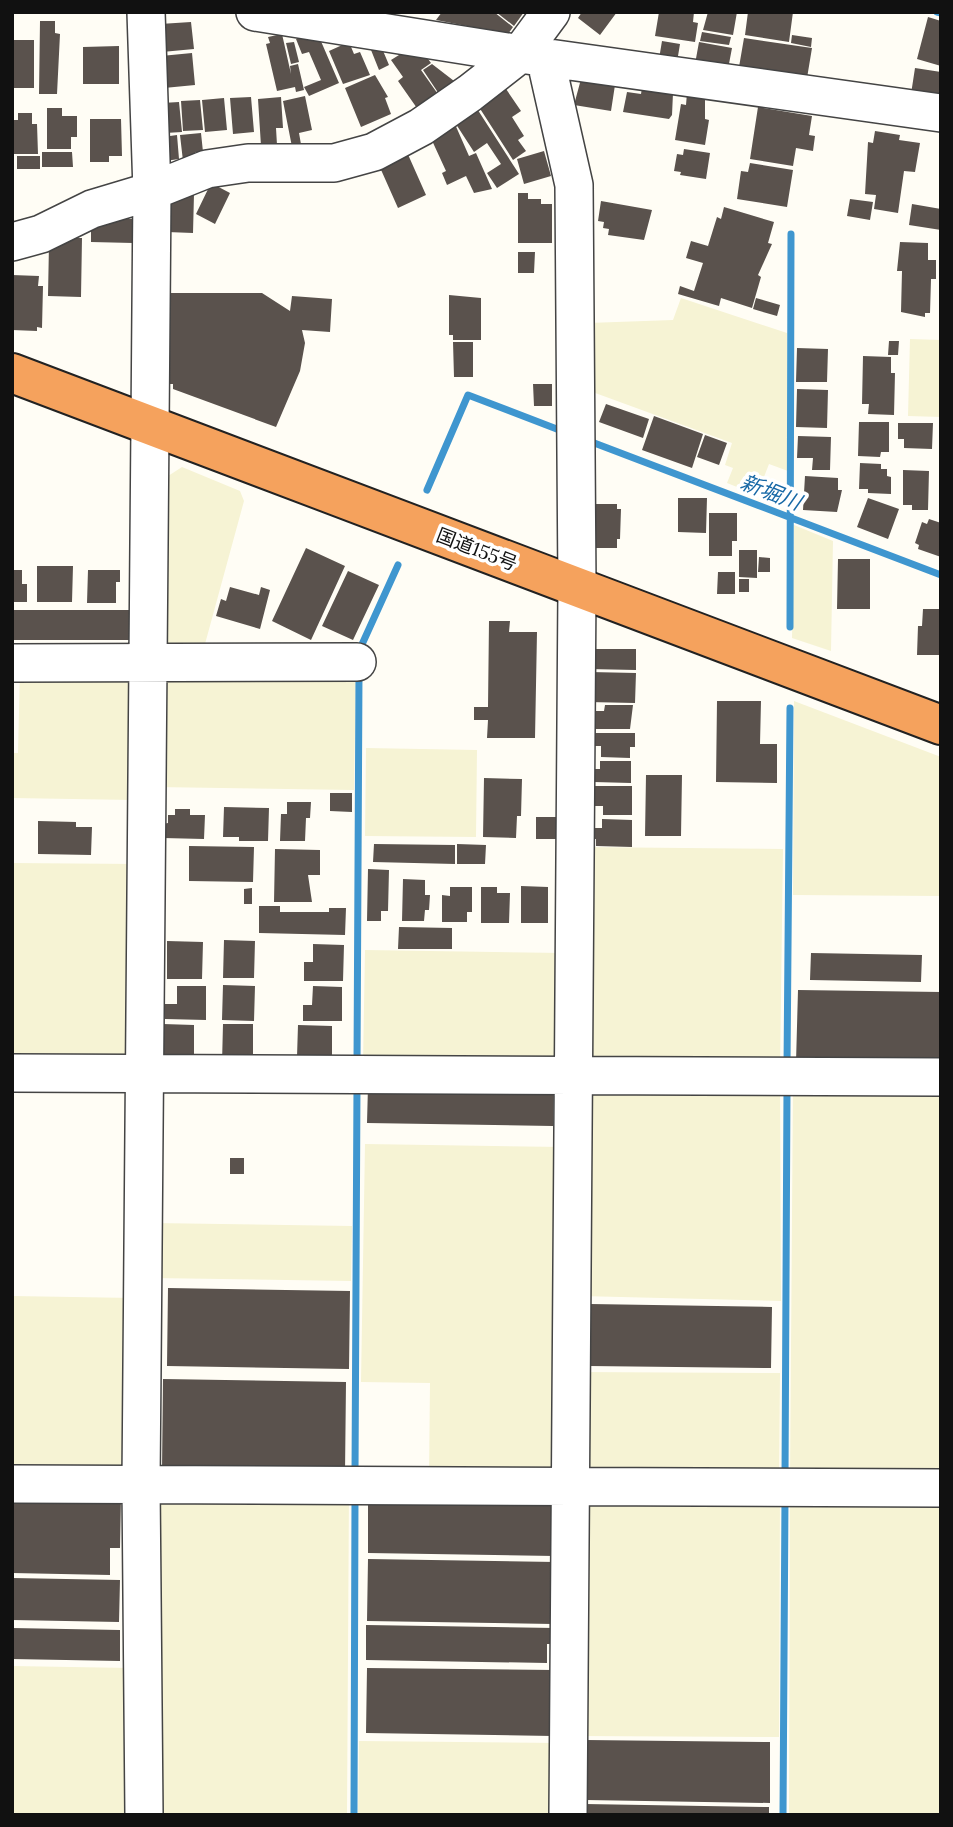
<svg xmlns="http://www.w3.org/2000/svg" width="953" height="1827" viewBox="0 0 953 1827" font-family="Lora,'Noto Sans JP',serif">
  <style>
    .farmland { fill: #f6f3d4 }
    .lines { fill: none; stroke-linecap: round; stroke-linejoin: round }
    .stream { stroke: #3f96cf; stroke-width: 7 }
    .building { fill: #5a524d }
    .minor-casing { stroke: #444; stroke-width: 40 }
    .highway-casing { stroke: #222; stroke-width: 42 }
    .minor { stroke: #fff; stroke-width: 37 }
    .highway { stroke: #f5a25d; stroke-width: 38 }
    .labels { text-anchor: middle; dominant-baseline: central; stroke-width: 7; stroke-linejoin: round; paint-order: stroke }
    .street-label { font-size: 19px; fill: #111; stroke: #fff }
    .water-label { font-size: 21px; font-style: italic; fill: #1768a6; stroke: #fff }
  </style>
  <rect width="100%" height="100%" fill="#fffdf5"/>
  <!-- farmland -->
  <path class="farmland" d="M681 298 787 333 788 471 769 464 757 495 727 483 733 468 725 465 732 443 587 390 588 323 673 320Z
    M910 339 941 340V417L908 416Z
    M182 467 240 491 244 501 205 644 163 643 165 478Z
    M794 525 833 541 831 651 792 638Z
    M20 669 134 678 133 800 12 798V753H18Z
    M356 669 354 790 155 787 157 673Z
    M794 701 941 757V896L793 895Z
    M366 748 477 750 476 837 365 836Z
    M580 847 783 849 780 1070 587 1068Z
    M12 863 137 864 134 1058 12 1064Z
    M365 950 563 953 561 1068 363 1064Z
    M589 1079 780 1082 781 1301 580 1296Z
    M793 1082 941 1083V1482L790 1480Z
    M365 1144 563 1147 558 1479 429 1478 430 1383 361 1382Z
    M153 1223 352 1226 351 1281 153 1278Z
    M12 1296 134 1298 131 1471 12 1476Z
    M578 1372 780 1373 779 1480 585 1479Z
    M349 1490 347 1815H155L156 1499Z
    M780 1493 779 1737 577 1736 578 1501Z
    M941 1493V1815H789L790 1494Z
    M12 1666 131 1668 129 1815H12Z
    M359 1741 559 1743 558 1815H358Z"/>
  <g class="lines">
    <!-- stream -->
    <path class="stream" d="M937 12 941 13
      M589 441 941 575
      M427 490 468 395 562 431
      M790 627 791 234
      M359 651 398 565
      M357 1063 359 673
      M787 1067 790 708
      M355 1475 357 1085
      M785 1479 787 1088
      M354 1815 355 1497
      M783 1815 785 1497"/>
  </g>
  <!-- building -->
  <path class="building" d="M442 12H494L513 27 508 34 436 20Z
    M496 12H524L514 26Z
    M582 12H617L600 35 578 18Z
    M659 12H694L693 22 698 23 695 42 655 36Z
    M708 12H737L733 35 703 30Z
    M748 12H793L789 42 745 35Z
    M928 17 941 21V66L917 59Z
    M40 21H55V33L60 34 57 94H39Z
    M191 22 194 49 162 52 160 24Z
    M702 32 731 37 729 45 700 41Z
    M282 34 291 74 290 66 298 64 304 90 296 92 295 87 277 91 266 44 270 43 268 37Z
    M792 35 812 38 811 47 791 43Z
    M302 36 320 39 339 83 309 96 304 87 321 80 309 52 302 54 296 39Z
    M744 38 812 48 807 78 739 67Z
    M12 40H34V88H12Z
    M662 41 680 44 677 62 659 59Z
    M294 42 299 62 291 64 286 43Z
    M349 42 354 54 360 52 370 75 343 84 329 51Z
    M699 42 732 48 728 69 695 64Z
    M119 46V84H83V47Z
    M381 46 389 65 379 70 371 50Z
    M407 50 423 52 431 63 421 70 440 97 419 111 398 81 403 77 391 60Z
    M192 53 195 85 164 88 161 56Z
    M432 64 458 84 441 97 423 70Z
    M915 68 941 72V98L911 94Z
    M375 75 388 97 385 98 391 114 361 127 345 88Z
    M581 79 615 85 611 111 574 105Z
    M504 86 521 111 512 117 524 136 518 140 526 151 513 160 477 104Z
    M642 88 673 93 672 115 669 119 623 112 627 92 641 94Z
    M687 93 705 96V119L709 120 705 145 675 140 681 104 686 105Z
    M305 96 312 130 299 133 302 150 293 152 283 101Z
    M251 97 254 132 233 134 230 98Z
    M281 97 283 128H276L277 145 261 146 258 99Z
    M224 98 227 130 205 132 202 100Z
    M200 100 203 130 183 131 181 101Z
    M179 102 182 132 165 133 162 103Z
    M474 104 519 174 497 188 487 173 501 164 487 143 474 152 452 118Z
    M758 107 812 116 809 135 815 136 813 151 796 148 793 166 750 159Z
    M47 108H62V116H77V137H71V149H47Z
    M18 113H32V124H37L38 154H13V120H18Z
    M90 119H121L122 156H109V162H90Z
    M454 122 469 156 476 153 492 189 474 193 466 176 447 185 442 173 446 171 429 134Z
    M875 131 900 135 899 140 920 143 915 172 904 171 898 213 874 209 876 195 865 194 868 142 873 143Z
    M201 133 203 152H195L196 160 183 161 180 135Z
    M177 135 179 159 165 161 163 137Z
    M684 149 710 153 706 179 680 175 681 172 674 171 677 154 683 155Z
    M406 150 426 195 398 208 378 163Z
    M544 151 551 176 524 184 517 159Z
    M42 152H72L73 167H42Z
    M17 156H40V169H17Z
    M750 163 793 170 787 207 737 199 741 171 748 172Z
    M211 183 230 193 215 224 196 214Z
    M178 193 194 194 193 233 167 232 169 206 171 201 177 202Z
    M518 193H528V199H541V204H552V243H518Z
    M850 199 873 202 870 220 847 216Z
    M601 201 652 210 644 240 608 235 609 229 603 228 604 222 598 221Z
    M912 204 941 209V230L909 225Z
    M724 207 774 222 768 243 772 244 758 275 761 277 752 308 721 298 719 306 678 294 680 286 694 291 703 263 686 258 691 241 708 246 717 217 721 219Z
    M105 218 133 219V243L91 242V225H105Z
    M64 238H82L81 297 48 296 49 244H64Z
    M900 242 928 243V260H936V279H931L930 313H925V317L901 312 902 271H897Z
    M518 252H535L534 273H518Z
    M12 275 39 276 38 286H43L42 328 37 327V331L12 330Z
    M169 293H262L290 311 292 296 332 299 330 332 302 330 305 343 300 371 276 427 173 389V384H169Z
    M449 295 481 298V340H453V335H449Z
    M756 298 780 305 777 316 753 309Z
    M889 341H899L898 355H888Z
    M453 342H473V377H454Z
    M797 348 828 349 827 382H796Z
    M863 356 891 357V373H895L894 415 868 414 869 404H862Z
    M533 384H552V406H534Z
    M797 389 828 390 827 428 796 427Z
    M606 404 649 419 643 438 599 422Z
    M654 416 703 434 692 468 642 450Z
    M859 422H889V452H881L880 457 858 456Z
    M898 423H933L932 449 904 448V439H898Z
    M705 435 727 443 719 465 697 457Z
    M798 436 831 437 830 470H812L813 458H797Z
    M860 463 881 464V469H887V476L891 477V494L868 493V489H859Z
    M903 470 929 471 928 510H912V505H903Z
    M805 476 838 478V490H842L837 512 803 510Z
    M678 498H707L706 533 678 532Z
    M868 498 899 509 888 539 857 527Z
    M590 504H617V509H621L620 539H617V548H590Z
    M709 513H737V541H732V556H709Z
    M929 519 941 523V557L918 549 919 545 915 543 922 522 927 524Z
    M306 548 345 566 311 640 272 621Z
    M739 550H757V578L739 577Z
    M759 557 770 558V572H758Z
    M838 559H870V609H837Z
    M37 566H73L72 602H37Z
    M12 570H22V584H27V602H12Z
    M88 570H120V582H116V603H87Z
    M348 571 379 585 353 640 322 626Z
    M718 572H735V594H717Z
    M739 579H749V592H739Z
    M230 587 259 595 261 587 270 590 260 629 216 616 221 599 226 601Z
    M923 609H941V660L939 655H917L918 626H922Z
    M12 610H130V640H12Z
    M489 621H510L509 632H537L535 738H487L488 720H474V707H488Z
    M588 649H636V670L588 669Z
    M590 672 636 673 635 703 588 702Z
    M717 701H761L760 744H777V783L716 782Z
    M605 705H633L630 729H593L594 711H604Z
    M593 733H635V747H630V758L601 757V746H593Z
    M600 761H631V783L594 782V769H600Z
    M646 775H682L681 836H645Z
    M484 778 522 779 521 816H517L516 838 483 837Z
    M588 786H632V815H603V806H594V799H587Z
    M330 793H352V812L330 811Z
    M287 802H311L310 818H306L305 841H280L281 814H287Z
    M224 807 269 808 268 841H239V837H223Z
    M175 809H190V815H205L204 839 163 838V824L168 823V815H175Z
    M536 817H558L557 839H536Z
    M602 819 632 820V847L596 846V839H592V828H602Z
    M38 821 76 822V827H92L91 855 38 854Z
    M374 844 455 845V864L373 862Z
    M457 844 486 845 485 864H457Z
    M189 846 254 847 253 882 189 881Z
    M275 849 320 850V875H308L312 902H274Z
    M368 869 389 870 388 911H381V921H367Z
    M403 879 425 880V895H430L429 910H425L424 921H402Z
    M521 886 548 887V923H521Z
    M450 887H472V912H467V922H442V895L450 896Z
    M481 887H497V893H510L509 923H481Z
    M252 888V904H244V889Z
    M259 906H280V912H329V908H346L345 935 259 933Z
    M399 927 452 928V949H398Z
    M224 940 255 941 254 978H223Z
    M167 941 203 942 202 979H167Z
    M313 944 344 945 343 981H304V962H313Z
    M811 953 922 955 921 982 810 980Z
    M223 985 255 986 254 1021 222 1020Z
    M177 986H206V1020L165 1019V1004H177Z
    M313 986 342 987V1021H303V1005H312Z
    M798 990 941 992V1065L796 1063Z
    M163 1024 194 1025V1060H163Z
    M223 1024H253V1064L222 1063Z
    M298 1025 332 1026V1057H297Z
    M368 1086 554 1088 553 1126 367 1123Z
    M230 1158H244V1174H230Z
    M168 1288 350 1291 349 1369 167 1366Z
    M590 1304 772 1307 771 1368 589 1366Z
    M163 1379 346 1382 345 1473 162 1470Z
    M12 1495 121 1497 120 1548H110V1575L12 1573Z
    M368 1496 556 1499 555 1556 368 1553Z
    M368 1559 555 1562 553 1624 367 1621Z
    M12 1578 120 1580 119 1622 12 1620Z
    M366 1625 554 1628 553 1644H547V1663L366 1660Z
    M12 1628 120 1630V1661L12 1659Z
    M367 1668 554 1670 553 1736 366 1733Z
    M586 1740 770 1742V1803L586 1800Z
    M585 1804 769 1807V1815H585Z"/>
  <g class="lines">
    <defs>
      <path id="minor" d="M255 12 520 54 941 113
        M545 57 574 185 577 587 568 1815
        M12 242 41 234 92 209 152 191 207 169 248 163H334L374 152 421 127 470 93 520 54 551 12
        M12 663 357 662
        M12 1073 941 1077
        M12 1484 941 1488
        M144 1815 141 1484 152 191 146 12"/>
      <path id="highway" d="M12 373 941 725"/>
    </defs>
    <!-- minor casing -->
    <use href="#minor" class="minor-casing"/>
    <!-- highway casing -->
    <use href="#highway" class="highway-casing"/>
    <!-- minor -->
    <use href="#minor" class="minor"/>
    <!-- highway -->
    <use href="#highway" class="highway"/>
  </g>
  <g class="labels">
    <!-- street labels -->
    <g class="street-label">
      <text transform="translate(477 549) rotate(21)">国道155号</text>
    </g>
    <!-- water labels -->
    <g class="water-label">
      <text transform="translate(771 492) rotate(21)">新堀川</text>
    </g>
  </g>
  <!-- border -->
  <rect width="953" height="1827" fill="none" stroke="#111111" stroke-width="28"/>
</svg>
